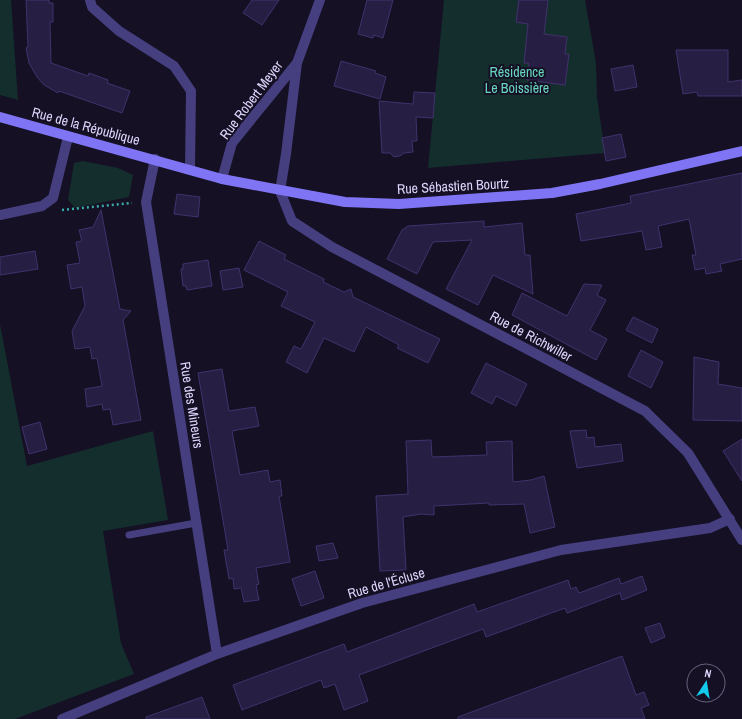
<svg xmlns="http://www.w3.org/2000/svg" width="742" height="719" viewBox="0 0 742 719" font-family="'Archivo Narrow',sans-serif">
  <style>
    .green { fill: #142d2d }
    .building { fill: #271e43; stroke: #41326d }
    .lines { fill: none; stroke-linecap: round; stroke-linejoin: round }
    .path { stroke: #39adac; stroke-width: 2.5; stroke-dasharray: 2 3; stroke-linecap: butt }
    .service { stroke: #453f7f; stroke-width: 7 }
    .minor { stroke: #453f7f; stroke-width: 10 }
    .secondary { stroke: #7f75f4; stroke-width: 10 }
    .labels { text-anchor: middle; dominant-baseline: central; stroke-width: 4; stroke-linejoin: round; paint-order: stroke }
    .park-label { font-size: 14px; fill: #68d6c0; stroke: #151024 }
    .street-label { font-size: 14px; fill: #ddd6fc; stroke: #151024 }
  </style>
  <rect width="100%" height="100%" fill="#151024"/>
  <!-- green -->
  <path class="green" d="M0 0H11L18 100 0 95Z
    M444 0H585L596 63 597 97 605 153 428 168Z
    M83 161 118 168 133 175 129 197 75 208 68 200 74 163Z
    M0 324 27 466 153 431 168 520 103 531 121 643 134 674 15 719H0Z"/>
  <!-- building -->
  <path class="building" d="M26 0H49V3H53V22H50L51 63 88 76 89 73 108 80 107 83 130 91 122 113 59 91 58 93 44 85 37 77 29 63 26 48 28 47Z
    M252 0H279L262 25 243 13Z
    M367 0H393L383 38 374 35 373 38 358 34Z
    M519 0H548L544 34 567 37 565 54H569L565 85 527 80 529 63H524L528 24 516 22Z
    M676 50H728V82L742 80V96H698L697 92 683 94Z
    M341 61 376 71 375 73 386 77 380 99 334 86Z
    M633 65 637 87 615 91 611 69Z
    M414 92 435 93 433 118 416 117 417 141H412L413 152 404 153 400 156 394 157 390 153H382L379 101 413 104Z
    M621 134 626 157 606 161 602 138Z
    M742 173V259L720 264 722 271 706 274 705 268 695 270 692 255H696L689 219 658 226 662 247 646 250 642 231 581 241 576 214 631 203 630 196Z
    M177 194 200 197 198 217 174 214Z
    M101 210 120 309 131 311 123 320 141 420 113 425 110 409 103 410 102 404 87 407 85 389 102 386 97 358 92 359 90 347 75 349 72 331 85 306 82 287 71 289 67 265 80 263 76 242 82 241 79 230 93 227Z
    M484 221V227L522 223 525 255H530L533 294 493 275 478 305 446 289 472 240 433 242 417 274 387 259 402 230 408 226Z
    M259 241 286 255 284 259 324 279 323 282 344 292 351 289 353 297 440 339 428 363 397 348 399 345 366 327 354 352 324 338 307 373 286 362 294 346 301 349 315 322 281 306 288 292 244 270Z
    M35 251 38 269 0 275V257Z
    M208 260 212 286 187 290 186 286H183L181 269H183V264Z
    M239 268 243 287 223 290 220 271Z
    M584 284 602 285 597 295 606 300 590 330 607 339 596 360 512 315 522 293 567 316Z
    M633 317 658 329 652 343 626 330Z
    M641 350 663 362 651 388 628 376Z
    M694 357 719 362 718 384 742 388V421L693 420Z
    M486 363 527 384 516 406 496 396 492 404 471 393Z
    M222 369 229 411 255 407 259 426 232 431 240 475 268 470 270 482 280 480 282 496H279L290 562 256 568 259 584 256 585 259 600 244 602 241 588 234 589 233 578 229 579 224 550H228L198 373Z
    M40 422 47 449 29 454 22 427Z
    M586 430 587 438 594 437 595 447 621 444 623 461 577 468 570 431Z
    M742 439V481L723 451Z
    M431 440 432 457 487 455 486 442 512 441 513 482 531 480 544 476 555 527 530 533 524 504 489 505V503L434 506V515L421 514 403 517 406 570 380 571 376 496 408 494 406 441Z
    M333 543 338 558 319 561 316 546Z
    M315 571 324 598 301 606 292 579Z
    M642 576 647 590 622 600 620 593 567 613 565 608 486 637 483 629 359 675 368 701 344 710 335 684 324 688 321 680 242 710 233 685 344 644 347 652 474 604 477 612 568 580 571 589 576 587 579 593 619 578 621 584Z
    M660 623 665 637 651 643 645 628Z
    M622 656 636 695 644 692 649 705 641 708 645 719H458V717Z
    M202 697 210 719H146V717Z"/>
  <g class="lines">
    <!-- path -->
    <path class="path" d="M62 210 132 203"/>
    <!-- service -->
    <path class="service" d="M129 535 196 523"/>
    <!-- minor -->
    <path class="minor" d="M90 0 92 7 119 31 174 66 191 91 190 169
      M320 0 297 63 286 154 280 191 292 221 332 247 645 411 688 453 742 540
      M155 159 146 202 217 654
      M222 179 232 143 297 63
      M0 215 42 206 53 198 68 137
      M62 719 217 654 362 603 561 550 710 528 730 519"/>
    <!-- secondary -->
    <path class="secondary" d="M0 117 222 179 345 202 399 204 552 193 600 184 742 151"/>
  </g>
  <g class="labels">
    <!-- park labels -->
    <g class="park-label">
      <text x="517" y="72">Résidence<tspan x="517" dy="16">Le Boissière</tspan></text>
    </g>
    <!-- street labels -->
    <g class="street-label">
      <text transform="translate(251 100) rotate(-53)">Rue Robert Meyer</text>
      <text transform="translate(86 126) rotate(15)">Rue de la République</text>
      <text transform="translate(453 186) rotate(-3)">Rue Sébastien Bourtz</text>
      <text transform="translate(531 336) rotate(28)">Rue de Richwiller</text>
      <text transform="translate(192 405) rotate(81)">Rue des Mineurs</text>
      <text transform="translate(386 583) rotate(-16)">Rue de l'Écluse</text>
    </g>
  </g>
  <!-- north arrow -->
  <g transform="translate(706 683) rotate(12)"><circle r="19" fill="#151024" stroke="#655f7a"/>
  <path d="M0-3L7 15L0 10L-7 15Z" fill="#13caeb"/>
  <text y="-6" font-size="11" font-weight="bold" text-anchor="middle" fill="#ddd6fc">N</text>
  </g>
</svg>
